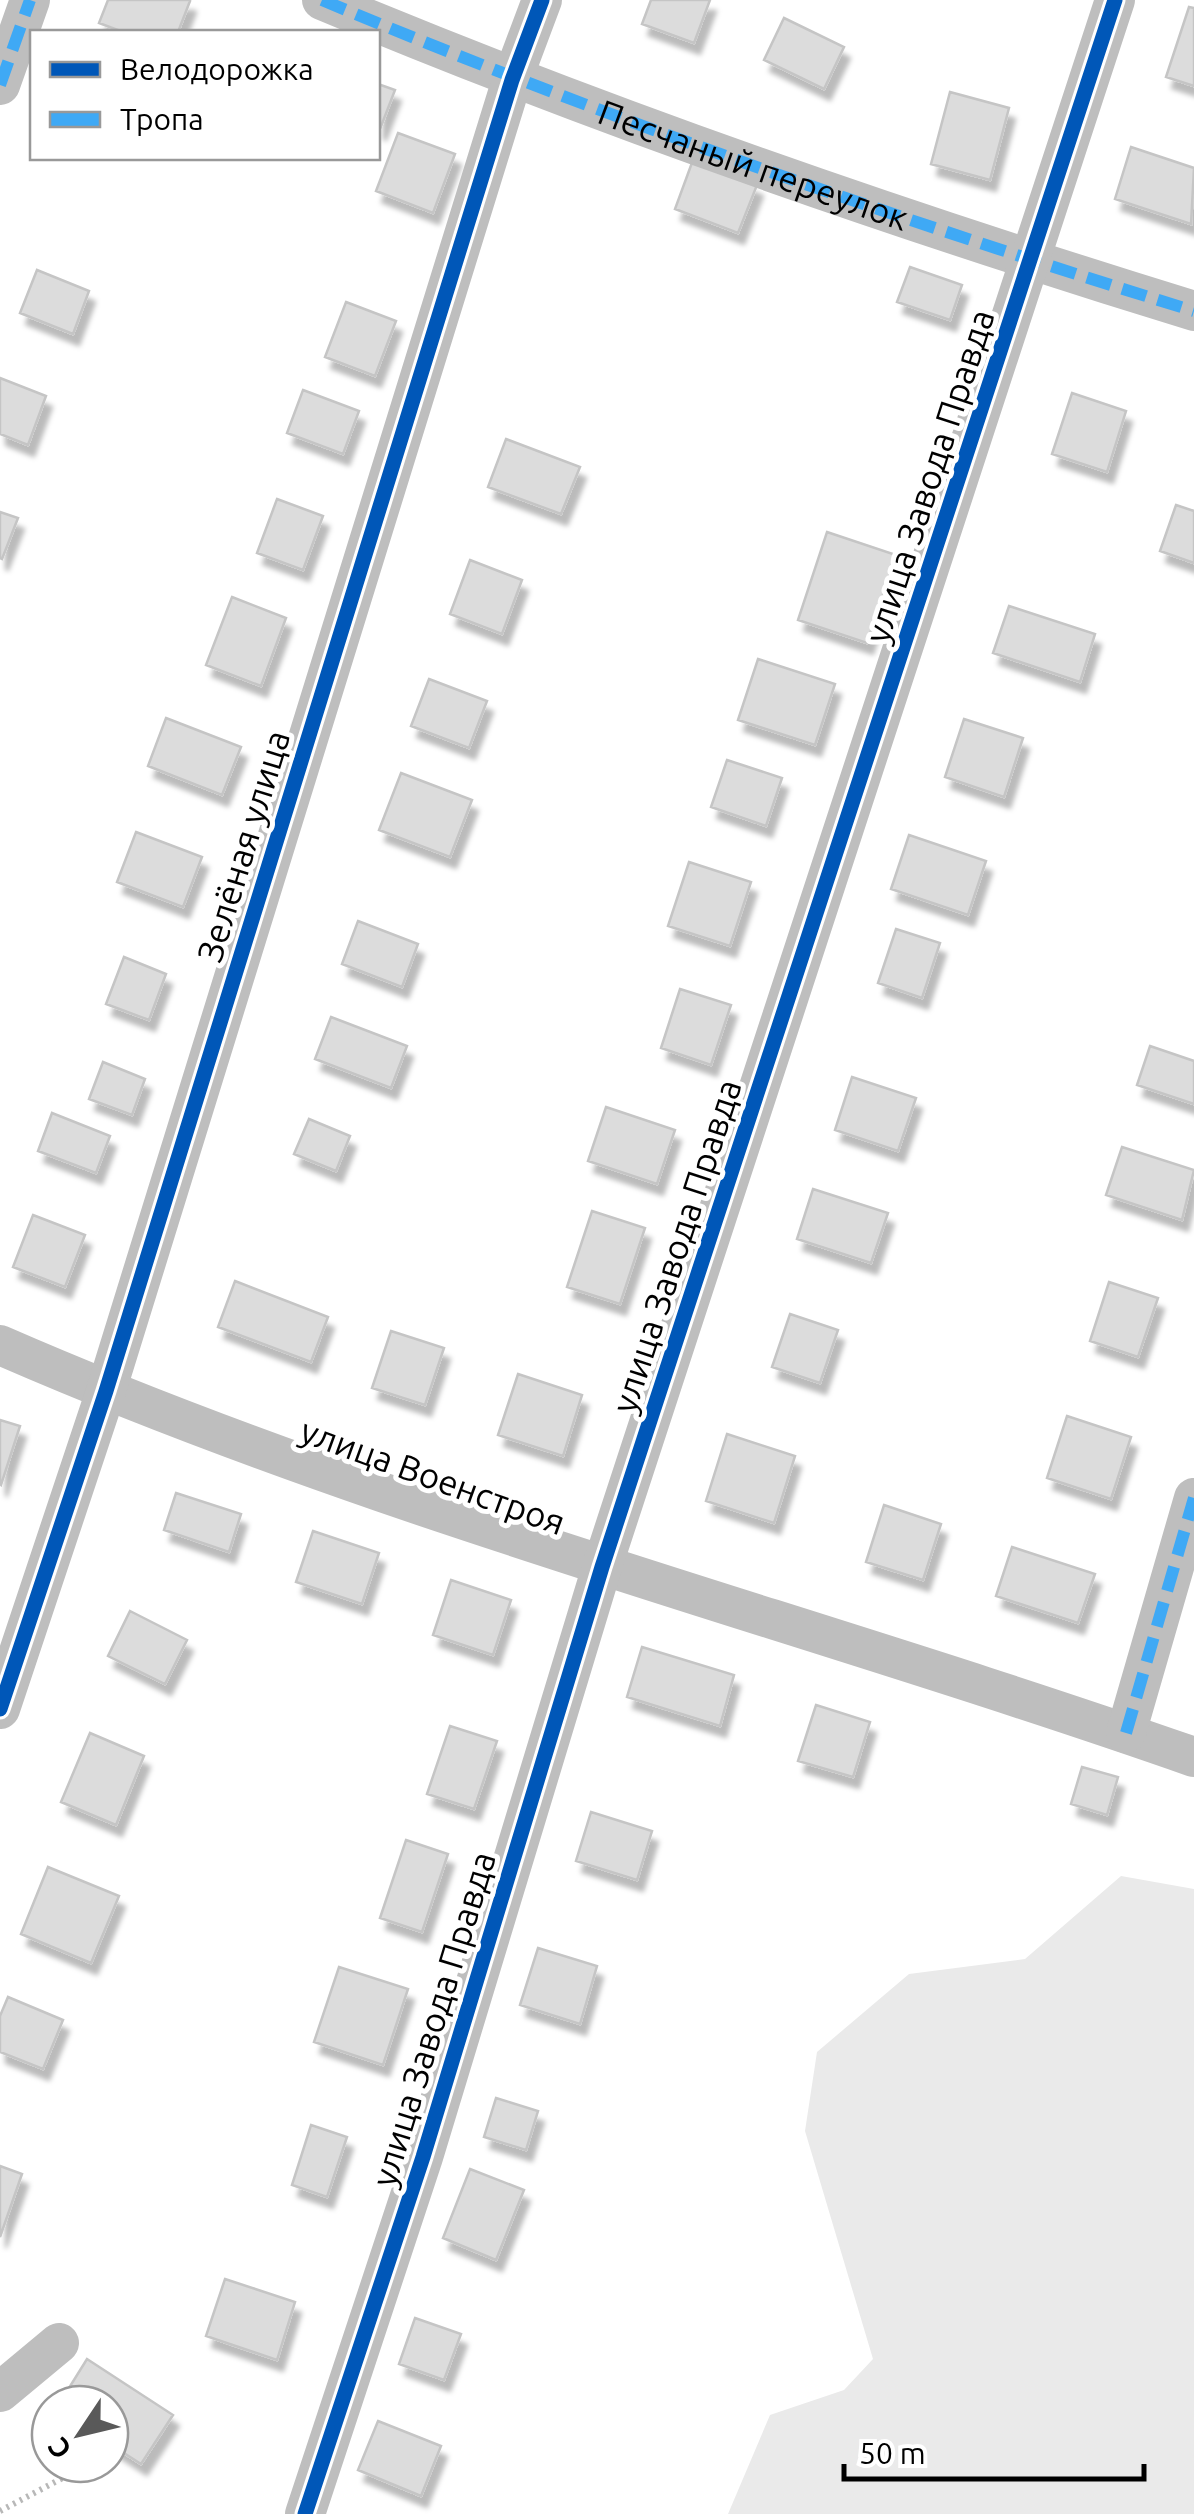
<svg xmlns="http://www.w3.org/2000/svg" width="1194" height="2514" viewBox="0 0 1194 2514" font-family="Ubuntu,sans-serif">
  <style>
    .green { fill: #eaeaea }
    .building { fill: #dcdcdc; stroke: #c5c5c5; stroke-width: 2.5; filter: url(#shadow) }
    .lines { fill: none; stroke-linecap: round; stroke-linejoin: round }
    .path { stroke: #b8b8b8; stroke-width: 6; stroke-dasharray: 2.5 5; stroke-linecap: butt }
    .minor { stroke: #bebebe; stroke-width: 40 }
    .quiet { stroke: #3fa9f5; stroke-width: 12; stroke-dasharray: 25 12; stroke-linecap: butt }
    .cycleway-casing { stroke: #fff; stroke-width: 21 }
    .cycleway { stroke: #0057b8; stroke-width: 15 }
    .labels { text-anchor: middle; dominant-baseline: central; stroke-width: 10; stroke-linejoin: round; paint-order: stroke }
    .street-label { font-size: 35px; fill: #000; stroke: #fff }
  </style>
  <defs>
    <filter id="shadow"><feDropShadow dx="6" dy="11" stdDeviation="2.5" flood-color="#0004"/></filter>
  </defs>
  <rect width="100%" height="100%" fill="#fff"/>
  <!-- green -->
  <path class="green" d="M1121 1876 1194 1889V2514H728L770 2415 844 2390 873 2359 805 2131 817 2052 909 1974 1025 1959Z"/>
  <!-- building -->
  <path class="building" d="M108 0H188L190 1 178 32H123L99 23Z
    M651 0H710L694 43 642 24Z
    M1189 7 1194 8V86L1166 77Z
    M784 18 844 47 824 89 764 60Z
    M378 84 395 90 380 129 378 128Z
    M950 92 1009 108 990 180 931 164Z
    M398 133 455 154 433 213 376 191Z
    M1131 147 1194 168 1191 224 1115 199Z
    M693 160 757 185 738 233 675 209Z
    M910 267 962 285 950 320 897 302Z
    M37 270 89 291 73 334 20 313Z
    M346 302 396 321 375 376 325 357Z
    M0 378 46 396 28 445 0 434Z
    M303 390 359 411 343 454 287 433Z
    M1072 393 1126 411 1107 472 1052 454Z
    M506 439 580 467 561 514 488 487Z
    M277 499 323 516 303 570 257 553Z
    M1176 505 1194 511V563L1160 551Z
    M0 512 18 518 2 559 0 558Z
    M827 532 896 555 867 643 798 620Z
    M470 560 522 580 502 634 450 614Z
    M232 597 286 618 261 686 206 665Z
    M1009 606 1095 634 1080 682 993 653Z
    M758 659 835 684 815 745 738 720Z
    M429 679 487 701 469 748 411 726Z
    M166 718 241 747 222 795 148 766Z
    M964 719 1023 738 1004 797 945 777Z
    M727 760 782 778 766 826 711 807Z
    M401 773 472 800 450 857 379 830Z
    M136 832 202 857 183 907 117 882Z
    M909 835 986 861 968 915 891 889Z
    M689 862 751 882 730 946 668 926Z
    M358 921 418 944 402 987 342 964Z
    M896 929 940 943 922 998 878 983Z
    M124 957 166 974 149 1020 106 1004Z
    M680 989 731 1005 711 1065 661 1048Z
    M331 1017 407 1046 391 1088 315 1059Z
    M1150 1046 1194 1061V1104L1137 1085Z
    M103 1062 145 1079 132 1115 89 1099Z
    M852 1077 916 1098 898 1151 835 1130Z
    M606 1107 675 1130 657 1184 588 1161Z
    M52 1113 110 1136 96 1173 38 1151Z
    M309 1119 350 1136 336 1171 294 1154Z
    M1122 1147 1194 1170 1182 1220 1106 1195Z
    M813 1189 888 1213 871 1263 797 1239Z
    M592 1211 645 1228 620 1304 567 1287Z
    M33 1215 85 1235 65 1287 13 1267Z
    M235 1281 328 1317 311 1362 218 1327Z
    M1109 1282 1158 1298 1138 1357 1090 1341Z
    M790 1314 838 1330 820 1383 772 1367Z
    M391 1331 444 1348 425 1405 372 1388Z
    M518 1374 582 1395 563 1456 498 1435Z
    M1067 1416 1131 1437 1111 1499 1047 1478Z
    M0 1420 20 1426 1 1485 0 1484Z
    M727 1434 795 1456 774 1523 706 1501Z
    M176 1493 241 1514 229 1552 164 1530Z
    M884 1505 941 1524 923 1580 866 1562Z
    M313 1531 379 1553 362 1604 296 1582Z
    M1012 1547 1095 1574 1078 1623 996 1596Z
    M451 1580 511 1600 493 1655 433 1635Z
    M130 1611 187 1640 165 1684 108 1656Z
    M642 1647 734 1675 720 1726 627 1697Z
    M816 1705 870 1722 853 1777 798 1761Z
    M450 1726 497 1741 474 1809 427 1794Z
    M90 1733 144 1756 116 1825 61 1802Z
    M1082 1767 1118 1777 1107 1815 1071 1804Z
    M591 1812 652 1831 637 1880 576 1861Z
    M406 1840 448 1854 422 1932 380 1918Z
    M48 1867 119 1896 91 1963 21 1934Z
    M538 1948 597 1966 580 2024 520 2005Z
    M339 1967 408 1989 383 2065 314 2042Z
    M8 1997 63 2020 43 2069 0 2052V2016Z
    M496 2098 538 2111 526 2150 484 2137Z
    M311 2125 347 2137 327 2197 292 2185Z
    M0 2166 22 2174 0 2237Z
    M470 2169 524 2190 496 2260 443 2238Z
    M225 2279 295 2302 277 2360 206 2336Z
    M415 2318 461 2334 444 2380 399 2364Z
    M87 2359 173 2415 141 2464 110 2444V2404H59Z
    M378 2421 441 2446 421 2496 358 2470Z"/>
  <g class="lines">
    <!-- path -->
    <path class="path" d="M0 2511 89 2464"/>
    <!-- minor -->
    <g class="minor">
      <path id="s1" d="M322 0C606 119 899 220 1194 311"/>
      <path d="M0 85 30 0"/>
      <path d="M0 1345C387 1514 797 1618 1194 1757"/>
      <path d="M0 1709 106 1391 512 80 542 0"/>
      <path d="M1126 1733 1194 1498"/>
      <path d="M0 2392 59 2343"/>
      <path d="M305 2514 423 2157 602 1567 1115 0"/>
    </g>
    <!-- quiet -->
    <path class="quiet" d="M322 0C606 119 899 220 1194 311
      M0 85 30 0
      M1126 1733 1194 1498"/>
    <defs>
      <path id="cycleway" d="M0 1709 106 1391 512 80 542 0
        M305 2514 423 2157 602 1567 1115 0"/>
    </defs>
    <!-- cycleway casing -->
    <use href="#cycleway" class="cycleway-casing"/>
    <!-- cycleway -->
    <use href="#cycleway" class="cycleway"/>
  </g>
  <g class="labels">
    <!-- street labels -->
    <g class="street-label">
      <text stroke="none"><textPath href="#s1" startOffset="462">Песчаный переулок</textPath></text>
      <text transform="translate(929 476) rotate(-72)">улица Завода Правда</text>
      <text transform="translate(243 846) rotate(-73)">Зелёная улица</text>
      <text transform="translate(676 1246) rotate(-72)">улица Завода Правда</text>
      <text transform="translate(433 1476) rotate(20)">улица Военстроя</text>
      <text transform="translate(433 2019) rotate(-73)">улица Завода Правда</text>
    </g>
  </g>
  <!-- legend -->
  <rect x="30" y="30" width="350" height="130" fill="#ffffff" stroke="#999999" stroke-width="2.5"/>
  <rect x="50" y="62" width="50" height="15" fill="#0057b8" stroke="#999999" stroke-width="2.5"/>
  <text x="120" y="80" font-size="30" fill="#000000">Велодорожка</text>
  <rect x="50" y="112" width="50" height="15" fill="#3fa9f5" stroke="#999999" stroke-width="2.5"/>
  <text x="120" y="130" font-size="30" fill="#000000">Тропа</text>
  <!-- north arrow -->
  <g transform="translate(80 2434) rotate(235)"><circle r="48" fill="#ffffff" stroke="#999999" stroke-width="2.5"/>
  <path d="M0-8L18 38L0 25L-18 38Z" fill="#595959"/>
  <text y="-15" font-size="28" font-weight="bold" text-anchor="middle" fill="#000000">С</text>
  </g>
  <!-- scale -->
  <path d="M844 2464v15h300v-15" fill="none" stroke="#000000" stroke-width="5"/>
  <text x="859" y="2464" font-size="30" fill="#000000" stroke="#ffffff" stroke-width="8" paint-order="stroke">50 m</text>
</svg>
